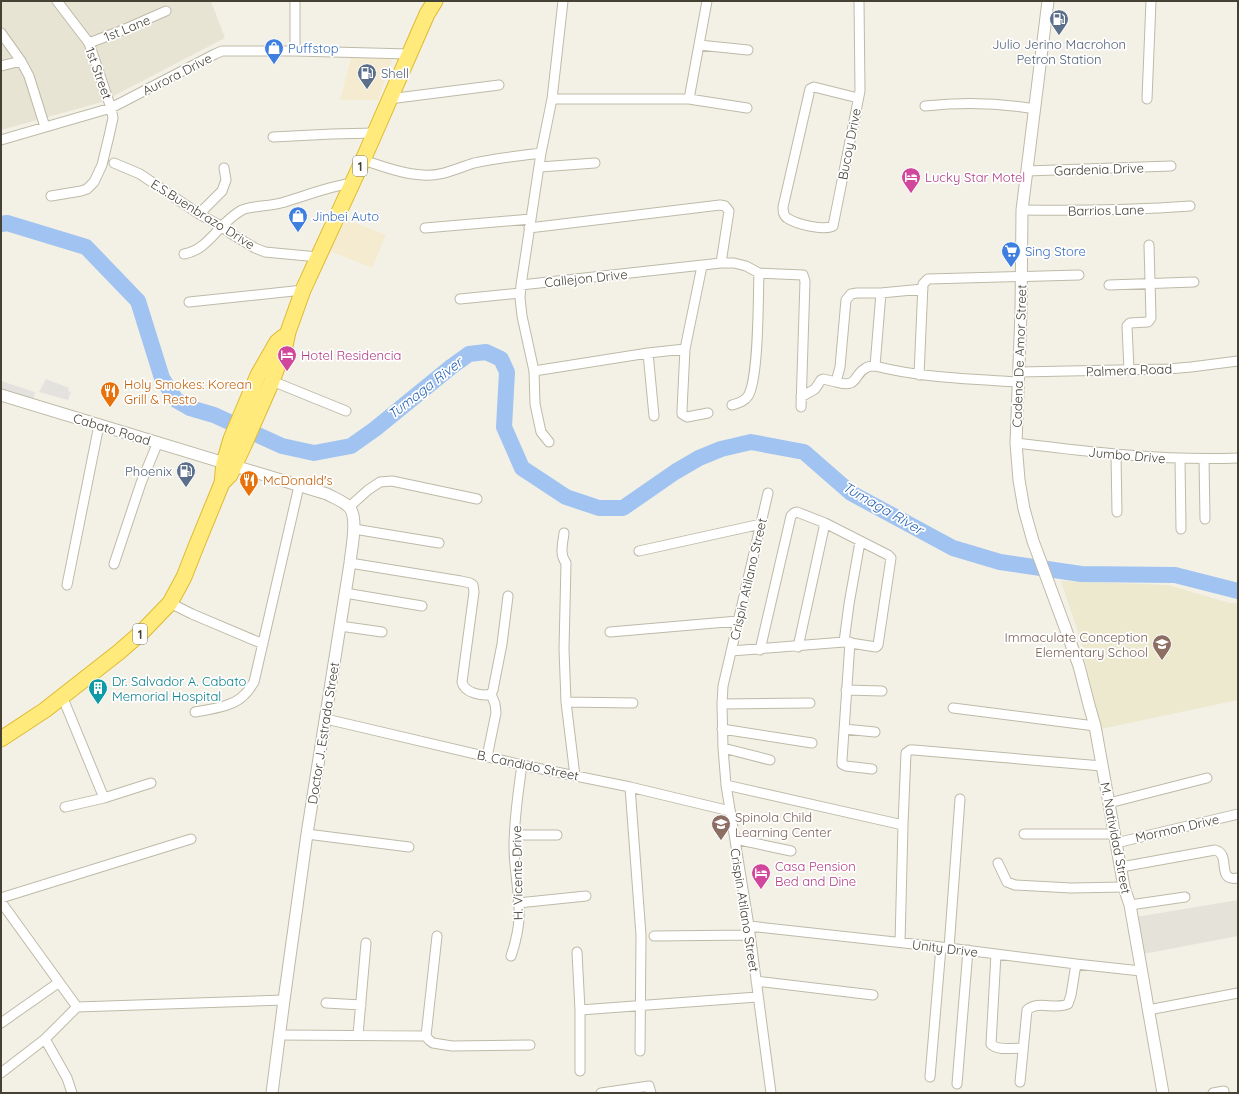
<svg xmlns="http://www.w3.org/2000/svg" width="1239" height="1094" viewBox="0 0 1239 1094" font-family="Quicksand,sans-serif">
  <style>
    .residential { fill: #e7e4d3 }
    .commercial { fill: #f5ebd0 }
    .industrial { fill: #e5e2da }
    .education { fill: #ece9cf }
    .parking { fill: #e4e2de }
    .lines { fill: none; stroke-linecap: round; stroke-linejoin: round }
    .river { stroke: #a0c3f1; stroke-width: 16 }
    .minor-casing { stroke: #bebaa8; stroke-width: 11 }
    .tertiary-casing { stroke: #bebaa8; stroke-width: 13 }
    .trunk-casing { stroke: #dfba33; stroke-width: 17 }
    .minor { stroke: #fff; stroke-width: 9 }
    .tertiary { stroke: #fff; stroke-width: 11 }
    .trunk { stroke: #ffea7b; stroke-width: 15 }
    .labels { text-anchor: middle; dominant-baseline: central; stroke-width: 3.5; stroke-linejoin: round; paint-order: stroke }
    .shield { fill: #fff; stroke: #7d7a72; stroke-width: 1 }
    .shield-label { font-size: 12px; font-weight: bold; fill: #454135 }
    .street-label { font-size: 13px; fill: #454135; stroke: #fff }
    .service-label { font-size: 13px; fill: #4e5e75; stroke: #fff }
    .shop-label { font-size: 13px; fill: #366cbe; stroke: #fff; text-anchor: start }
    .hotel-label { font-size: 13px; fill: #b23c85; stroke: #fff; text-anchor: start }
    .food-label { font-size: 13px; fill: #c56008; stroke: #fff; text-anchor: start }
    .education-label { font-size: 13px; fill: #785e54; stroke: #fff; text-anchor: end }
    .culture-label { font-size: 13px; fill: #0d838f; stroke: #fff; text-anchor: start }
    .water-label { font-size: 14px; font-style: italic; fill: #2c65b3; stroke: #fff }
  </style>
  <rect width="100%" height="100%" fill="#f3f1e5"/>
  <!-- residential -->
  <path class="residential" d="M1 1H211L225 38 102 102 1 130Z"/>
  <!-- commercial -->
  <path class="commercial" d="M393 57 378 100H340L351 58Z
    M343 218 386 235 372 268 330 251Z"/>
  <!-- industrial -->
  <path class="industrial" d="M1238 900V936L1143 954 1136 917Z"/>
  <!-- education -->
  <path class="education" d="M1061 581 1168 585 1230 603H1238V700L1101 729 1079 635Z"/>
  <!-- parking -->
  <path class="parking" d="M46 379 69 388 68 391 71 392 68 400 39 392Z
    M1 381 35 392 33 400 1 390Z"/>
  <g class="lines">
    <!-- river -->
    <path class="river" d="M1 224 7 223 86 247 138 301 162 378 176 400 190 408 214 415 282 446 314 453 351 446 375 429 451 367 469 354 486 352 501 359 507 372 504 427 522 468 566 497 599 508H623L675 472 699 458 721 449 751 442 804 452 851 493 953 548 1000 562 1081 574 1175 575 1238 591"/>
    <defs>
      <path id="minor" d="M295 1V51
        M563 1 552 99 541 153 521 285 721 263H734L746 266 759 273 803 275 805 281 801 407
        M1 33 21 61 29 76 45 127
        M89 43 118 32 166 11
        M699 45 748 50
        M1 66 21 61
        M858 98 814 87 810 89 783 207C783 211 783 215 787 218 796 224 823 231 833 226L860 91 859 1
        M389 99 499 85
        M552 99H689L747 108
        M689 99 707 1
        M1147 99 1151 1
        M925 106C961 102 1000 103 1035 109
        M273 137 332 134 374 133
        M1 140 111 108 215 54 222 51H295L409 54
        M363 160C382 166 402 174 423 175 440 177 458 168 474 163 496 158 519 156 541 153
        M114 163 140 174 199 214 221 226 230 233 255 248 265 252 318 257
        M540 167 595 163
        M1027 171 1171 166
        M51 196 81 191 87 189 94 182 102 165 109 136 113 118 111 108 89 43 57 1
        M1022 210C1079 211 1133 210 1190 206
        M199 214 222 191 226 180 224 168
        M425 228 531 219
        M529 228 720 205 725 206 729 211 721 263
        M184 254C209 250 219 222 242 210 251 206 270 206 281 203 305 196 327 187 352 183
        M702 266 685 349 682 410V414L687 417 708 413
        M521 285 520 298 522 316 534 371 535 404 541 432 549 442
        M1109 285 1194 282
        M881 293 875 366C922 378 971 379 1019 382
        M460 299 520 293
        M189 302 303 290
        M648 353 654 416
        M1129 370 1127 326 1130 323 1148 322 1151 318 1149 245
        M534 371 648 353 685 349
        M1019 372 1168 369 1191 367 1238 361
        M919 375 923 284 928 279 1079 275
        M272 381 346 411
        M836 382C859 389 853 374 866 368 868 366 872 366 875 366
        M801 397 815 389 821 380 823 379 836 382 840 367 846 300 851 294 857 293H881L923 289
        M732 405C738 403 744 402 748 396 759 379 758 297 759 273
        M1016 443C1090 452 1164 461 1238 458
        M1116 455 1117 512
        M1180 459 1181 529
        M1204 459 1205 519
        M768 493 723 686 722 704 723 748 726 785 749 926 771 1093
        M349 507 368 490 380 482 392 481 477 499
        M354 529 439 543
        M564 533C563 543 559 554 566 563L564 649 566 702 575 776
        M639 551 761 524
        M350 563 461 581 470 583 473 585 474 592 462 682C464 692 481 697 491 694L493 690 502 644 508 596
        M114 564 141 483 158 442
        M67 585 99 425
        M345 593 422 606
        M170 603 192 614 263 644
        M340 626 382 632
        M610 632 738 621
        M844 642 849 604 860 542
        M850 642 842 760V764L846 766 872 769
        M798 647 825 523
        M731 651 844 642 876 647 878 645 891 558 888 555 825 523 797 512 794 513 791 516 760 650
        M846 690 882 691
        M62 696 104 798 151 783
        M566 702 633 703
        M722 704 810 703
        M953 708 1095 726
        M195 712C211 709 234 707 245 694 249 691 251 686 254 682L299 486
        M326 719 522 765 630 787 730 811
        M722 729 812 743
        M844 729 875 732
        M723 748 770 760
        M487 757 496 713 495 704 491 694
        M726 785 903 825
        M630 787 641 935 640 1051
        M1109 803 1207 778
        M65 807 104 798
        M307 834 409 847
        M1024 834H1115
        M515 835H557
        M735 839 791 851
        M1116 843 1238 814
        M998 863 1007 882 1015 885 1071 888 1124 887
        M1121 867 1215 850C1232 854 1215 882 1238 878
        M1 898 191 839
        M1 902 77 1007 284 1000
        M518 903 586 896
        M1130 905 1185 897
        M749 926 941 947 1076 964 1141 971
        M437 936 426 1036 429 1040 433 1043 452 1046 530 1045
        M654 936 750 935
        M900 942 903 825 906 753 910 750H914L1102 766
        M949 948 960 799
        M577 952 580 1010V1071
        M996 954 991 1044C997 1051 1014 1048 1023 1048
        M511 956C513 950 515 944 516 938 524 909 514 877 514 847 514 819 518 792 522 765
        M756 981 873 995
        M326 1003 361 1005
        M580 1010 757 997
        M1148 1010 1238 993
        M1 1023 58 983
        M280 1035 426 1036
        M358 1035 366 943
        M45 1039 67 1078 72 1093
        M1 1073 45 1039 77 1007
        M930 1077 941 947
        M1020 1082 1027 1010C1038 1000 1055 1010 1068 1004L1071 995 1076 964
        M957 1084 968 950
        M601 1093 649 1086 651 1093
        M1213 1093 1224 1091"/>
      <path id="tertiary" d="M1048 1 1022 210 1021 312 1016 443 1019 480 1024 509 1033 541 1066 630 1079 666 1089 705 1095 726 1124 887 1130 905 1163 1093
        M1 395 327 494C334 498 343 501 349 507 359 517 351 550 350 563L307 834 284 1000 272 1093"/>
      <path id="trunk" d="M222 483 230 475 244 445 272 381 285 346 288 332 303 290 363 160 427 14 435 1
        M1 739 45 710 119 652 142 632 170 603 184 577 197 544 222 483 224 463 231 439 258 375 277 342 283 337"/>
    </defs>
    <!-- minor casing -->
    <use href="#minor" class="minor-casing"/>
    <!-- tertiary casing -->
    <use href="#tertiary" class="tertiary-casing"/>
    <!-- trunk casing -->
    <use href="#trunk" class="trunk-casing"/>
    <!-- minor -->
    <use href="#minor" class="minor"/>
    <!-- tertiary -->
    <use href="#tertiary" class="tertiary"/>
    <!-- trunk -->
    <use href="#trunk" class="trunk"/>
  </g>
  <!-- icons -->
  <defs>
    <symbol id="fuel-pin" viewBox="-11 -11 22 30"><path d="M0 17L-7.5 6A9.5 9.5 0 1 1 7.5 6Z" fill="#5c6f8a" stroke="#fff"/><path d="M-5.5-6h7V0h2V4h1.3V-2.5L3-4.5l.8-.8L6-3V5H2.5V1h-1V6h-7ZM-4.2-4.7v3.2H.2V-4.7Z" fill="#fff"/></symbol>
    <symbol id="shop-pin" viewBox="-11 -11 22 30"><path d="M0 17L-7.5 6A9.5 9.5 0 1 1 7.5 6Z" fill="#3f7fe0" stroke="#fff"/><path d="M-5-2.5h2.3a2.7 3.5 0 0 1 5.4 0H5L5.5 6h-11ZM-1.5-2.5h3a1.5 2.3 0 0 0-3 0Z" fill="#fff"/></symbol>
    <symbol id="hotel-pin" viewBox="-11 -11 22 30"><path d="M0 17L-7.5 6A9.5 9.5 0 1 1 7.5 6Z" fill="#d1479c" stroke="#fff"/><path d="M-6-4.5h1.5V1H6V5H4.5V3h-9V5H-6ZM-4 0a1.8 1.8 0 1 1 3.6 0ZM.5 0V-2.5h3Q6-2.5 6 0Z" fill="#fff"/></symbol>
    <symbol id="supermarket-pin" viewBox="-11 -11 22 30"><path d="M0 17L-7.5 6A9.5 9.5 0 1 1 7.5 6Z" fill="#3f7fe0" stroke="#fff"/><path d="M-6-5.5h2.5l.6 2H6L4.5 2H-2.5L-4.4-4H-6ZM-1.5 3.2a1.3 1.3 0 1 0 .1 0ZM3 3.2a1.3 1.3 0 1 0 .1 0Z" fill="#fff"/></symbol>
    <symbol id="restaurant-pin" viewBox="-11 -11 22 30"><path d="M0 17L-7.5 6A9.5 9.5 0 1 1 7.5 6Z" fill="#e8710a" stroke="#fff"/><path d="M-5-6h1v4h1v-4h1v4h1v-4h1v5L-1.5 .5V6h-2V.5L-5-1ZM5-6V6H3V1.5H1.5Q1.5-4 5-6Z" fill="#fff"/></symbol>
    <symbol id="school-pin" viewBox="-11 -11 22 30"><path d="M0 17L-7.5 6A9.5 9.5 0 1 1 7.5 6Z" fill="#8d6e63" stroke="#fff"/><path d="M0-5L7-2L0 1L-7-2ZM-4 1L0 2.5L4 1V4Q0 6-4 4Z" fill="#fff"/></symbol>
    <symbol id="building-pin" viewBox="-11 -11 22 30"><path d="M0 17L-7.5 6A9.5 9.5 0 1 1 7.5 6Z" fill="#0f9aa8" stroke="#fff"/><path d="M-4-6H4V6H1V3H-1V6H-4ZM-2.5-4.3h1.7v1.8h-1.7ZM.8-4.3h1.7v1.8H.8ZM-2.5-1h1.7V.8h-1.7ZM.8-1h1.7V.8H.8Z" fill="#fff"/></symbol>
  </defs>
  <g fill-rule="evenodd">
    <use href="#fuel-pin" x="1048" y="8" width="22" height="30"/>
    <use href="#shop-pin" x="263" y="37" width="22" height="30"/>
    <use href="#fuel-pin" x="356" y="62" width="22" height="30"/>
    <use href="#hotel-pin" x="900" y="166" width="22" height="30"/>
    <use href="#shop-pin" x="287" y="205" width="22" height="30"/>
    <use href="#supermarket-pin" x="1000" y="240" width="22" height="30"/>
    <use href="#hotel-pin" x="276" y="344" width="22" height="30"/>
    <use href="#restaurant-pin" x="99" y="380" width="22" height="30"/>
    <use href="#fuel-pin" x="175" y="460" width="22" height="30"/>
    <use href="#restaurant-pin" x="238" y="469" width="22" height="30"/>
    <use href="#school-pin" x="1151" y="633" width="22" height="30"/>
    <use href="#building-pin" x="87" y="677" width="22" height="30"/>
    <use href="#school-pin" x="710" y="813" width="22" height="30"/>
    <use href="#hotel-pin" x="750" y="862" width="22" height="30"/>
  </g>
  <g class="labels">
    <!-- shield labels -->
    <g class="shield">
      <rect x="353" y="156" width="14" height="20" rx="3"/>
      <rect x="133" y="624" width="14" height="20" rx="3"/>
    </g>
    <g class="shield-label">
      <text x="360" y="166">1</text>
      <text x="140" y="634">1</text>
    </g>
    <!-- street labels -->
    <g class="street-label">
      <text transform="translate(127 28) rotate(-22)">1st Lane</text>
      <text transform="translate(99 73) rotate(70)">1st Street</text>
      <text transform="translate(177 74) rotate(-27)">Aurora Drive</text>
      <text transform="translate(849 144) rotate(-79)">Bucoy Drive</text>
      <text transform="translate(1099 169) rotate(-2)">Gardenia Drive</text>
      <text transform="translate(1106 210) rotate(-1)">Barrios Lane</text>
      <text transform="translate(203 214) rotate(32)">E.S.Buenbrazo Drive</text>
      <text transform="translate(586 278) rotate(-6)">Callejon Drive</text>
      <text transform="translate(1019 356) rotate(-88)">Cadena De Amor Street</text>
      <text transform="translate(1129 370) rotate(-2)">Palmera Road</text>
      <text transform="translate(112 429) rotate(17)">Cabato Road</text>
      <text transform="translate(1127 455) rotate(5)">Jumbo Drive</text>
      <text transform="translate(748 579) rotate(-77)">Crispin Atilano Street</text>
      <text transform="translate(323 733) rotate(-81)">Doctor J. Estrada Street</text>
      <text transform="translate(528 765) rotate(12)">B. Candido Street</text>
      <text transform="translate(1177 828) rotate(-13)">Mormon Drive</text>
      <text transform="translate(1116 838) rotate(79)">M. Natividad Street</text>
      <text transform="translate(517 873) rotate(-91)">H. Vicente Drive</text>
      <text transform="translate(745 910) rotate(81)">Crispin Atilano Street</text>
      <text transform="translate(945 948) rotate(7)">Unity Drive</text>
    </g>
    <!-- service labels -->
    <g class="service-label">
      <text x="1059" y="44">Julio Jerino Macrohon<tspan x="1059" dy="15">Petron Station</tspan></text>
      <text x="381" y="73" text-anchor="start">Shell</text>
      <text x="172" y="471" text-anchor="end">Phoenix</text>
    </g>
    <!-- shop labels -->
    <g class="shop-label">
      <text x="288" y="48">Puffstop</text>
      <text x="312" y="216">Jinbei Auto</text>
      <text x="1025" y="251">Sing Store</text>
    </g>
    <!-- hotel labels -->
    <g class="hotel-label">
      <text x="925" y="177">Lucky Star Motel</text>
      <text x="301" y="355">Hotel Residencia</text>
      <text x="775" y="866">Casa Pension<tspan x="775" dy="15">Bed and Dine</tspan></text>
    </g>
    <!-- food labels -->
    <g class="food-label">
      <text x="124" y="384">Holy Smokes: Korean<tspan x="124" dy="15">Grill &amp; Resto</tspan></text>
      <text x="263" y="480">McDonald's</text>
    </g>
    <!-- education labels -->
    <g class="education-label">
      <text x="1148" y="637">Immaculate Conception<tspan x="1148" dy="15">Elementary School</tspan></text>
      <text x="735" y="817" text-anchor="start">Spinola Child<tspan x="735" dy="15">Learning Center</tspan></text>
    </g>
    <!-- culture labels -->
    <g class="culture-label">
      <text x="112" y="681">Dr. Salvador A. Cabato<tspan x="112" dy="15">Memorial Hospital</tspan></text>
    </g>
    <!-- water labels -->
    <g class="water-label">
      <text transform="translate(425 388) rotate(-38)">Tumaga River</text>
      <text transform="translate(883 508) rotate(30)">Tumaga River</text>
    </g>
  </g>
  <!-- border -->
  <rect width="1239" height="1094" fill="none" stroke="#454135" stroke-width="4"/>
</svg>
